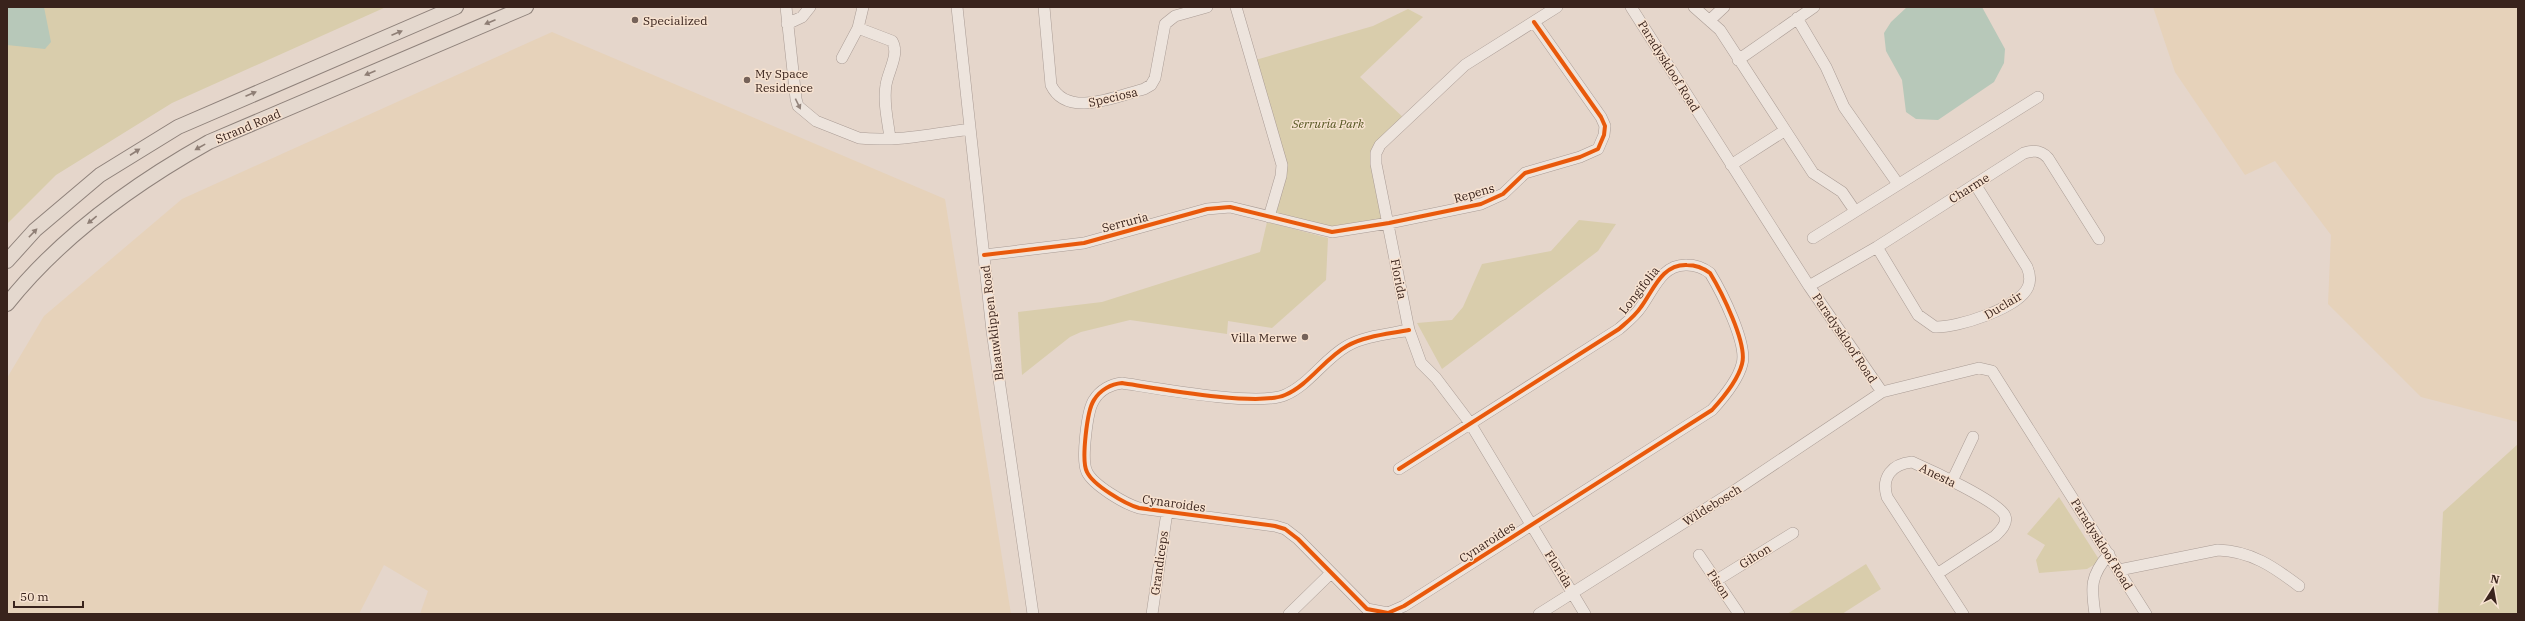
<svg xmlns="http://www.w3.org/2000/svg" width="2525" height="621" viewBox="0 0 2525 621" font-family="'IBM Plex Serif',serif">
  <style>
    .farmland { fill: #e6d2ba }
    .green { fill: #d9cdac }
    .water { fill: #b7c8b9 }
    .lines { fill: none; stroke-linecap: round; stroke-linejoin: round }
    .minor-casing { stroke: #aa9c95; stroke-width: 12 }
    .major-casing { stroke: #8f827b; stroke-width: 16 }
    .minor { stroke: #ede4dd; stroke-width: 11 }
    .major { stroke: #e4d8ce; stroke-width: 14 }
    .cycleway-casing { stroke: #f7e2d0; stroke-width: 6 }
    .cycleway { stroke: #e8590c; stroke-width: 4 }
    .oneway { fill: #8e7e75 }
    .oneway2 { fill: #93847c }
    .poi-dot { fill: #756259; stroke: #f7e2d0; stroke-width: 1.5 }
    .labels { text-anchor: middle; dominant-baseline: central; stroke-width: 3; stroke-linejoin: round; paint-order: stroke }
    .poi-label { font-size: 12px; fill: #39231c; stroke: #f7e2d0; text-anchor: start }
    .street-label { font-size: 12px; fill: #39231c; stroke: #f7e2d0 }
    .park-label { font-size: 12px; font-style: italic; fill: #565622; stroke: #f7e2d0 }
  </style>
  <rect width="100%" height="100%" fill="#e5d6cb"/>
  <!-- farmland -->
  <path class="farmland" d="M2153 7H2518V422L2421 397 2328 304 2331 235 2275 161 2245 175 2175 72Z
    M552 32 945 199 1011 614H420L428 591 384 565 359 614H7V378L44 316 182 199Z"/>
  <!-- green -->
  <path class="green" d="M7 7H386L172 103 56 175 7 224Z
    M1408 9 1423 17 1360 77 1406 120 1376 153 1389 223 1332 232 1269 217 1281 176 1252 61 1373 26Z
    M1579 220 1616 224 1598 251 1442 369 1417 323 1452 320 1463 307 1482 264 1551 251Z
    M1267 222 1328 238 1326 280 1272 328 1228 321 1227 334 1130 320 1081 332 1070 337 1022 375 1018 312 1102 302 1260 252Z
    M2518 444V614H2438L2443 512Z
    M2059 497 2100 561 2087 569 2039 573 2036 560 2045 545 2027 534Z
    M1866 564 1881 589 1842 614H1787Z"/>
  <!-- water -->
  <path class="water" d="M7 7H44L51 42 45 49 7 45Z
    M1907 7H1982L2005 49 2004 63 1994 82 1938 120 1916 119 1906 112 1902 80 1886 51 1884 33 1891 22Z"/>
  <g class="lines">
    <defs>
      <path id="minor" d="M786 7 796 99 798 106 816 121 859 138C895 142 934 134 970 129
        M957 7 992 331 1033 614
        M1044 7 1051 85C1067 119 1117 96 1144 89L1151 85 1155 78 1165 24 1175 16 1207 7
        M1236 7 1282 165 1281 176 1269 217
        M1557 7 1465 65 1380 145 1376 153V164L1409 330 1421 363 1436 378 1470 423 1585 614
        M1631 7 1809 286 1882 392
        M1694 7 1720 30 1813 173 1842 192 1855 211
        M1797 18 1826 67 1844 107 1898 184
        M1710 20 1724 7
        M787 24 802 17 810 7
        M858 28 892 41C900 54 888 71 886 85 883 102 888 122 890 138
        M842 58 858 28 863 7
        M1738 60 1814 7
        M1731 165 1784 131
        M1813 238 2038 97
        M1877 247 1918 315 1935 327C1957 328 2019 308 2028 287 2031 280 2030 274 2027 267L1975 184
        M984 255 1084 243 1207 209 1230 207 1332 232 1389 223 1481 204 1503 194 1525 173 1580 157 1598 149 1604 135 1605 126 1601 117 1534 22
        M1809 286 1877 247 2024 153C2033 150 2041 150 2048 158L2099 239
        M1399 469 1619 329C1627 322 1635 316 1641 307 1654 289 1662 264 1687 265 1696 265 1702 267 1710 273 1721 291 1748 344 1742 364 1738 380 1723 398 1712 410L1404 606 1388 613 1367 609 1298 539 1285 529 1275 526 1139 508C1125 504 1093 485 1087 472 1081 461 1087 410 1094 400 1100 390 1111 384 1122 383 1155 388 1258 407 1285 395 1309 385 1324 359 1347 346 1364 336 1389 334 1409 330
        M1952 481 1973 437
        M1699 555 1739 614
        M2119 570 2218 550C2251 551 2274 567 2299 586
        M1937 574 1995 536C2000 531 2008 524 2005 516 2000 502 1928 469 1912 462 1892 464 1881 477 1887 497L1963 614
        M1717 580 1793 533
        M1152 614 1167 512
        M1289 614 1330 574
        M1539 614 1734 491 1882 392 1979 368 1992 371 2146 614
        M2095 614C2091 587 2090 576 2109 554"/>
      <path id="major" d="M7 261 35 230 100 175 178 127 456 7
        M7 304C61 236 134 184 209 142L526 7"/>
    </defs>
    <!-- minor casing -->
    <use href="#minor" class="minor-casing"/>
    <!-- major casing -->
    <use href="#major" class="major-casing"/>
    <!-- minor -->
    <use href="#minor" class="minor"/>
    <!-- major -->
    <use href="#major" class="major"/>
    <defs>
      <path id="cycleway" d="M984 255 1084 243 1207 209 1230 207 1332 232 1389 223 1481 204 1503 194 1525 173 1580 157 1598 149 1604 135 1605 126 1601 117 1534 22
        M1399 469 1619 329C1627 322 1635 316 1641 307 1654 289 1662 264 1687 265 1696 265 1702 267 1710 273 1721 291 1748 344 1742 364 1738 380 1723 398 1712 410L1404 606 1388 613 1367 609 1298 539 1285 529 1275 526 1139 508C1125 504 1093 485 1087 472 1081 461 1087 410 1094 400 1100 390 1111 384 1122 383 1155 388 1258 407 1285 395 1309 385 1324 359 1347 346 1364 336 1389 334 1409 330"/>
    </defs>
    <!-- cycleway casing -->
    <use href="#cycleway" class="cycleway-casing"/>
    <!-- cycleway -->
    <use href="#cycleway" class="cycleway"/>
  </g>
  <!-- one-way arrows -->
  <defs><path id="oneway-solid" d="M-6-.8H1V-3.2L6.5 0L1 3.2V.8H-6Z"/></defs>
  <g class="oneway">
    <use href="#oneway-solid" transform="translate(490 22) rotate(157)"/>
    <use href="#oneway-solid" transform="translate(397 33) rotate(-23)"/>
    <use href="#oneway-solid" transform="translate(370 73) rotate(157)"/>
    <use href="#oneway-solid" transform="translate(251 94) rotate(-23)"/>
    <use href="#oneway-solid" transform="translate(200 147) rotate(151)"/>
    <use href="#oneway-solid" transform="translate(135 152) rotate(-33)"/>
    <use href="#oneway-solid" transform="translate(92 220) rotate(141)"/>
    <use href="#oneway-solid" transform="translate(33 233) rotate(-46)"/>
  </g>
  <use class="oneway2" href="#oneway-solid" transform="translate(798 104) rotate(64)"/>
  <!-- markers -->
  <g class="poi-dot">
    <circle cx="635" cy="20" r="4"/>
    <circle cx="747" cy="80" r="4"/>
    <circle cx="1305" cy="337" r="4"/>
  </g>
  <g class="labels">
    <!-- poi labels -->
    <g class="poi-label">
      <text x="643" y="20">Specialized</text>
      <text x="755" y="73">My Space<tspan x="755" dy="14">Residence</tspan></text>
      <text x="1297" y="337" text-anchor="end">Villa Merwe</text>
    </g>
    <!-- street labels -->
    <g class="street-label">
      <text transform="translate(1669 66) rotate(58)">Paradyskloof Road</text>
      <text transform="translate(1113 97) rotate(-13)">Speciosa</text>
      <text transform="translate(248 126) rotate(-23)">Strand Road</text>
      <text transform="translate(1969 188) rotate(-32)">Charme</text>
      <text transform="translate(1474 193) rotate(-16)">Repens</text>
      <text transform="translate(1125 222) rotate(-15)">Serruria</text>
      <text transform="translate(1399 279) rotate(79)">Florida</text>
      <text transform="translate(1639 290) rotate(-52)">Longifolia</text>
      <text transform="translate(2003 305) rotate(-31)">Duclair</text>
      <text transform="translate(992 323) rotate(-97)">Blaauwklippen Road</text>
      <text transform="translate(1845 338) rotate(56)">Paradyskloof Road</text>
      <text transform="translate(1938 475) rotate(26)">Anesta</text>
      <text transform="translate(1174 503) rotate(8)">Cynaroides</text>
      <text transform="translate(1712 505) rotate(-32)">Wildebosch</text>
      <text transform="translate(1487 542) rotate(-33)">Cynaroides</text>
      <text transform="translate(2102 544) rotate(58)">Paradyskloof Road</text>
      <text transform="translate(1755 556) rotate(-32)">Gihon</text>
      <text transform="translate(1159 563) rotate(-82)">Grandiceps</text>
      <text transform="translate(1559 569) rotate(58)">Florida</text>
      <text transform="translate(1719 584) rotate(56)">Pison</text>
    </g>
    <!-- park labels -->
    <g class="park-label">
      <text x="1328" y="123">Serruria Park</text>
    </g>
  </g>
  <!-- border -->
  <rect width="2525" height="621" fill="none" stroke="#39231c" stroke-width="16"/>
  <!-- north arrow -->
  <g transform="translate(2493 589) rotate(11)" stroke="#f7e2d0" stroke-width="3" paint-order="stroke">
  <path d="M0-3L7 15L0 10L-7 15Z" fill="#39231c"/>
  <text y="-6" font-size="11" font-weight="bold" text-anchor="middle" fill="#39231c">N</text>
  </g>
  <!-- scale -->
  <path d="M14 601v6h69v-6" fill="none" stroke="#39231c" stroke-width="2"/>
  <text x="20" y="601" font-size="12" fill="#39231c" stroke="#f7e2d0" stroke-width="3" paint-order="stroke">50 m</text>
</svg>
